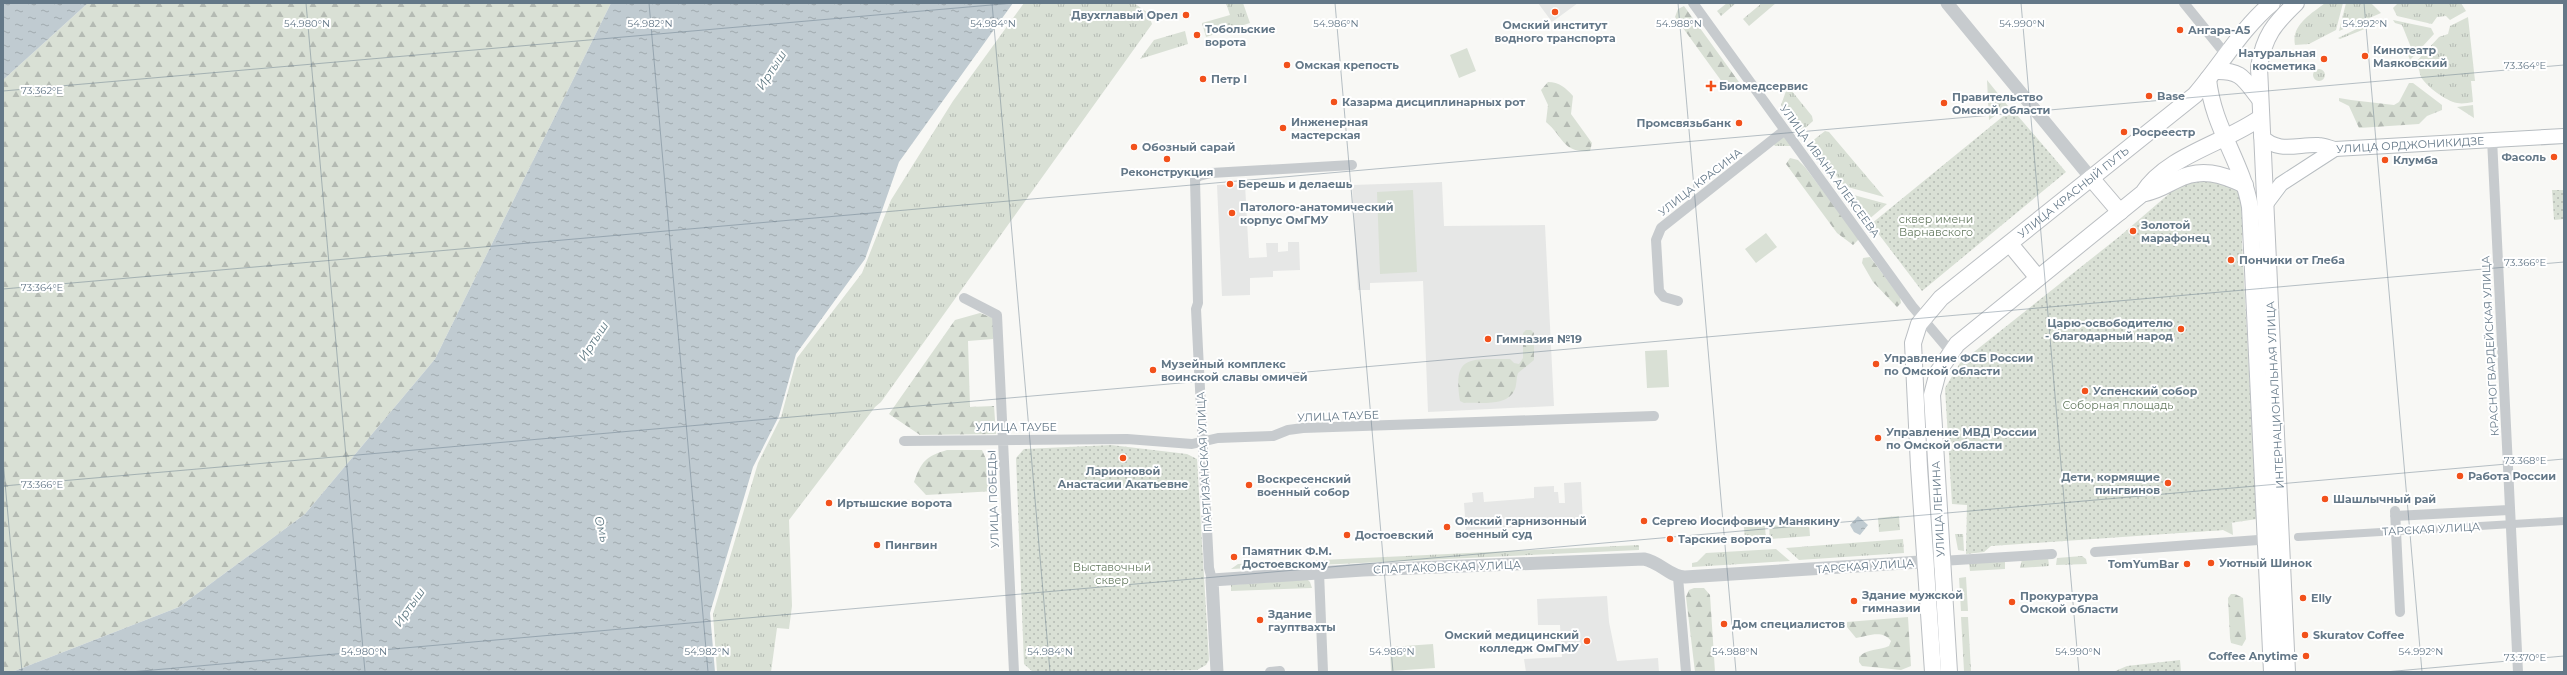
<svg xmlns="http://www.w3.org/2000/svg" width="2567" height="675" viewBox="0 0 2567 675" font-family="Montserrat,sans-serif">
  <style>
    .built { fill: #e6e7e6 }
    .grass { fill: url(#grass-tufts) }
    .forest { fill: url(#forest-firs) }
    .park { fill: url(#park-dots) }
    .pitch { fill: #d9e0d5 }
    .water { fill: url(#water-ripples) }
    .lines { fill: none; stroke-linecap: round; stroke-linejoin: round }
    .secondary-casing { stroke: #b7bdc1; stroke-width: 16 }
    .primary-casing { stroke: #babec2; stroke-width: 18 }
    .pedestrian { stroke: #c7cbce; stroke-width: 8 }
    .minor { stroke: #c7cbce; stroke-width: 10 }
    .tertiary { stroke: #c7cbce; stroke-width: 13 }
    .secondary { stroke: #fff; stroke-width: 14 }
    .primary { stroke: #fff; stroke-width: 16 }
    .ticks { fill: none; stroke: #647888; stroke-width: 1; stroke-opacity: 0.45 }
    .poi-dot { fill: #f2511b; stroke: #fff; stroke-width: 1.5 }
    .labels { text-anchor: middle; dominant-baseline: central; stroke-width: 4; stroke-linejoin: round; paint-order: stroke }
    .poi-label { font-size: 11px; font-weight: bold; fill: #647888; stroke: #fff; text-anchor: start }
    .street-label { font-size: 11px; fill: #647888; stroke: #fff }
    .park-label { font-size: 11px; fill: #657a60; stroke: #fff }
    .water-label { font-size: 12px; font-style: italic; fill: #607a84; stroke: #fff }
    .ticks-label { font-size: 10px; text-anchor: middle; fill: #647888; stroke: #fff; stroke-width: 4; stroke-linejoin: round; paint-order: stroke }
  </style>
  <defs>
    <pattern id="grass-tufts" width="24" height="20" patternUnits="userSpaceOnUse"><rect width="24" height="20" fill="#d9e0d5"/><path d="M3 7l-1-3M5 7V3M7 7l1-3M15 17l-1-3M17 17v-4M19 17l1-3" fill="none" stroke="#b4bab3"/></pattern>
    <pattern id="forest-firs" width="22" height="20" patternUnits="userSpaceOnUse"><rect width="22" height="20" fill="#d9e0d5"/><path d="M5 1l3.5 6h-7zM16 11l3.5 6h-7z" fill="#b4bab3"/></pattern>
    <pattern id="park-dots" width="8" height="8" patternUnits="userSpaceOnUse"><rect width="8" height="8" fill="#d9e0d5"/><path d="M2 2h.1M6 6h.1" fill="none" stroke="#b4bab3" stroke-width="1.8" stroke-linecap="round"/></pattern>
    <pattern id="water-ripples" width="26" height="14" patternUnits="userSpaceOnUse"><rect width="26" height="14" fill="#c0cbd1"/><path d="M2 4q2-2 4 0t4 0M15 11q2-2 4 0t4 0" fill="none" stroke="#a0aaaf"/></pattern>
  </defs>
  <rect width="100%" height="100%" fill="#f8f8f5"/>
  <!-- built -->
  <path class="built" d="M1538 3H1578L1552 22Z
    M1442 182 1444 226 1545 225 1554 406 1428 412 1423 281 1370 283V290H1358L1352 185Z
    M1245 184 1249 258 1267 257 1266 243H1278V252L1288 251V242H1299L1300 270 1273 271V277L1250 278V295L1222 296 1217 185Z
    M1581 482 1583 523 1466 530 1464 503 1473 502 1472 493 1483 492 1484 502 1534 498V487L1554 486V492H1558L1559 503H1565L1564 483Z
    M1607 596 1609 622 1617 661 1658 658 1659 672H1526L1524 659 1562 657 1560 625H1538L1537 599Z"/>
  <!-- grass -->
  <path class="grass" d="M1024 3H1134L1148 13 1152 24 881 402 875 407 789 520 792 606 789 629 777 628 771 672H717L713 614 758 463 781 417 797 358 862 273 891 200 953 101Z
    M1226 3H1243L1250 23 1206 37 1202 23 1230 15Z
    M1727 3H1736L1721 16 1717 11Z
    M1762 3H1776L1749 26 1743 19Z
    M2325 3H2343L2336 30 2309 44 2295 45C2291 25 2311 14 2325 3Z
    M2346 3H2371L2381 13 2339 31Z
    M2398 3H2461L2466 11 2450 20 2446 16 2437 17 2432 24 2397 16 2393 8Z
    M2468 17 2475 81H2471L2473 102C2468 103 2462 104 2457 103 2446 101 2426 86 2421 77 2419 72 2420 68 2415 63L2439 37 2448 34 2450 26Z
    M2375 20 2378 21 2377 24 2340 39 2338 38Z
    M2393 20 2431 28 2434 34 2410 60 2408 55 2412 50 2402 25 2395 23Z
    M1185 31 1188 44 1140 59 1154 40Z
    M2313 75a6 6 0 1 1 12 0a6 6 0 1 1-12 0Z
    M1987 80 2008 106 1989 120Z
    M1791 90 1812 116 1813 121 1803 130 1798 129 1781 105 1786 91Z
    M2473 105 2474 118 2457 107Z
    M1825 131 1829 132 1884 197 1844 186 1811 142Z
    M1782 134 1791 146H1775L1772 142Z
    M1850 194 1887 204 1868 220Z
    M1899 516 1900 530 1879 532 1878 518Z
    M1809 523 1810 536 1770 539 1769 526Z
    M2232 523 2233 535 2223 530 2173 533 2172 526Z
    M1765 526 1766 540 1745 541 1744 527Z
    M1955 534H1963L1964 551 1958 550Z
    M1903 539 1904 553 1799 560 1786 548Z
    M1639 545V550L1231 569 1238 564Z
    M1776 549 1790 561 1692 567V563L1697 562 1706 553Z
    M2082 556 2086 559 2087 564 2056 565 2057 558Z
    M2048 557 2049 566 2020 568 2022 559Z
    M2005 560V569L1970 571 1969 563Z
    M1966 577 1968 611H1961L1959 578Z
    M1307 579 1310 582 1312 588 1231 591V585Z
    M1961 617H1968L1971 671H1964Z"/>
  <!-- forest -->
  <path class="forest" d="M88 3H611L435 359 305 514 179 607 12 672H3V80Z
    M1684 6 1739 82 1738 90 1734 91 1725 86 1675 17 1678 9Z
    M1548 82C1559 82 1566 88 1573 96L1571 114 1592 143 1590 151C1562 153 1564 137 1546 122L1548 105 1541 90Z
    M2409 83H2413L2442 105V110L2427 116 2419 124 2359 128 2349 106 2339 101V98L2351 100 2394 105 2399 102Z
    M1790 158 1798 160 1805 167 1859 239 1853 245 1837 233 1786 164Z
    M1870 257 1900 297 1901 303 1897 307 1873 282 1862 263 1863 258Z
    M980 313 993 318V339L968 341 970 407 994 406 996 434 920 435 889 414 955 320Z
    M1526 330H1531L1534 333V360L1518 373C1516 378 1517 387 1514 391 1506 407 1479 402 1464 403L1460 401C1452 353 1472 360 1510 359L1514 363 1519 364 1523 358V333Z
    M947 450H982L994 477 995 491 926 495 914 482C921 462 926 456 947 450Z
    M1694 588H1704L1710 595 1715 672H1695L1686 597 1689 590Z
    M2231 594H2235L2243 598 2246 639 2242 646 2231 643 2230 638 2228 598Z
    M1908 617 1911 666 1901 670 1862 666 1859 662V657C1867 648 1879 651 1889 646L1891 641C1883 629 1867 636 1856 638L1847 627V622Z"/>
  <!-- park -->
  <path class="park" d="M2012 109 2066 172 1922 291 1871 224Z
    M2199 175C2208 178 2221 179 2230 183 2248 193 2243 226 2242 242L2257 519 2230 523 2223 530 1991 546 1984 552 1966 554 1967 505 1952 504 1945 388 1960 363 2120 236 2185 180Z
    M2552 190H2564V219L2554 220Z
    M1111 445 1187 454 1197 459 1209 660 1206 665 1197 670 1033 672 1024 664 1016 458 1024 449Z
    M2180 660 2181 672H2113L2127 666Z"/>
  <!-- pitch -->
  <path class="pitch" d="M1467 48 1476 71 1459 78 1450 55Z
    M1413 190 1417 272 1380 274 1377 192Z
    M1766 233 1777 247 1756 263 1745 249Z
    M1667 350 1669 387 1647 388 1645 351Z
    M1433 644 1435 668 1391 671 1390 647Z"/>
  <!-- water -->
  <path class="water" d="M3 3H88L3 80Z
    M611 3H1013L899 162 865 259 796 354 779 416 753 467 710 613 715 672H12L179 607 305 514 435 359Z
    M1858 516 1868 525 1860 535 1854 532 1850 525Z"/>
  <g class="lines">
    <defs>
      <g id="secondary">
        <path id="s1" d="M2261 136C2279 154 2297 144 2319 145 2324 145 2330 148 2335 149L2564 136"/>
        <path d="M2266 204 2281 184 2335 149"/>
      </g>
      <g id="primary">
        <path d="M2215 71C2241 70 2244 79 2259 98"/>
        <path d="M2208 79C2213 128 2242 161 2250 207L2272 672"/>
        <path d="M2091 178 2120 212"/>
        <path d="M2145 193C2157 191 2166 185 2176 180 2201 167 2222 174 2245 185"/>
        <path d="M2010 244 2038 278"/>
        <path id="s2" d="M1933 672 1919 467 1913 343 1919 324 1941 298 2195 95C2221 65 2241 29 2272 3"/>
        <path d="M1949 672 1932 395 1938 372 1957 344 2143 193C2166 156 2225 143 2260 118"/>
        <path d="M2287 672 2259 67C2264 36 2274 24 2296 3"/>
      </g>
    </defs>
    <!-- secondary casing -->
    <use href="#secondary" class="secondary-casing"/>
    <!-- primary casing -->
    <use href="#primary" class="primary-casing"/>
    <!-- pedestrian -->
    <path class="pedestrian" d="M2298 537 2564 521"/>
    <!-- minor -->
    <path class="minor" d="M1693 3 1912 306 1950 351
      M2184 3 2227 56
      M2492 139 2518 672
      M964 298 997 315 1014 672
      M1678 301 1664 297 1659 291 1656 240 1661 228 1785 130
      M904 441 1127 439 1192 444 1218 438 1273 436 1288 430 1303 428 1654 416
      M2395 511 2400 612
      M2395 516 2509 510
      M2095 552 2272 539
      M1941 561 2052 554
      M1319 572 1323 672
      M1678 577 1686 672
      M1212 580 1209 568 1196 309 1198 303 1195 179 1199 176 1211 173 1352 165
      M1270 672 1280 671"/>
    <!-- tertiary -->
    <path class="tertiary" d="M1947 3 2091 178
      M1217 672 1212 580 1363 570 1644 559C1660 562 1670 577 1685 577L1936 561"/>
    <!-- secondary -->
    <use href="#secondary" class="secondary"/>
    <!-- primary -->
    <use href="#primary" class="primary"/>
  </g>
  <!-- ticks -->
  <path class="ticks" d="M306 3 365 672M649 3 708 672M992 3 1050 672M1335 3 1393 672M1678 3 1736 672M2021 3 2079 672M2364 3 2422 672M3 91 1014 3M3 289 2564 65M3 460 22 672M3 486 2564 262M130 672 2564 459M2385 672 2564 656"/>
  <!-- markers -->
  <g class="poi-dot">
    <circle cx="1555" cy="12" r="4"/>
    <circle cx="1186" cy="15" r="4"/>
    <circle cx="2180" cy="30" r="4"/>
    <circle cx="1197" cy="35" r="4"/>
    <circle cx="2365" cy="56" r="4"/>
    <circle cx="2324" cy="59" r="4"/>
    <circle cx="1287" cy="65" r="4"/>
    <circle cx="1203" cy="79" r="4"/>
    <path d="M1709 80h4v4h4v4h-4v4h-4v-4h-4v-4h4z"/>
    <circle cx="2149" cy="96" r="4"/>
    <circle cx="1334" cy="102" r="4"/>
    <circle cx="1944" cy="103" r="4"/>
    <circle cx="1739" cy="123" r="4"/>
    <circle cx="1283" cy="128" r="4"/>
    <circle cx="2124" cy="132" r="4"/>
    <circle cx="1134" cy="147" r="4"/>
    <circle cx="2554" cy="157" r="4"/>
    <circle cx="1167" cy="159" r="4"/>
    <circle cx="2385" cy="160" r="4"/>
    <circle cx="1230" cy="184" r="4"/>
    <circle cx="1232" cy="213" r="4"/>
    <circle cx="2133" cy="231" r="4"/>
    <circle cx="2231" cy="260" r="4"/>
    <circle cx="2181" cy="329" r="4"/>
    <circle cx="1488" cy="339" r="4"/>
    <circle cx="1876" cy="364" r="4"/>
    <circle cx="1153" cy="370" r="4"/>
    <circle cx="2085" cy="391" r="4"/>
    <circle cx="1878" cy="438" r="4"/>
    <circle cx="1123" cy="458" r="4"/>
    <circle cx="2460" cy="476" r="4"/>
    <circle cx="2168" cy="483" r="4"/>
    <circle cx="1249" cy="485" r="4"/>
    <circle cx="2325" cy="499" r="4"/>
    <circle cx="829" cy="503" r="4"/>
    <circle cx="1644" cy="521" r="4"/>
    <circle cx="1447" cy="527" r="4"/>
    <circle cx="1347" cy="535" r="4"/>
    <circle cx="1670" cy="539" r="4"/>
    <circle cx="877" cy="545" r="4"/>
    <circle cx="1234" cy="557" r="4"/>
    <circle cx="2211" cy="563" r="4"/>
    <circle cx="2187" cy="564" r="4"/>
    <circle cx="2303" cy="598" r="4"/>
    <circle cx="1854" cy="601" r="4"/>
    <circle cx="2012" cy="602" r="4"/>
    <circle cx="1260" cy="620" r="4"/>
    <circle cx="1724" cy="624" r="4"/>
    <circle cx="2305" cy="635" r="4"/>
    <circle cx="1587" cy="641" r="4"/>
    <circle cx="2306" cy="656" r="4"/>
  </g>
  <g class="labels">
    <!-- poi labels -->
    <g class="poi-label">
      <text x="1178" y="15" text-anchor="end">Двухглавый Орел</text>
      <text x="1555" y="25" text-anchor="middle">Омский институт<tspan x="1555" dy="13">водного транспорта</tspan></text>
      <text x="1205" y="29">Тобольские<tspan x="1205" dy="13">ворота</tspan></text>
      <text x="2188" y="30">Ангара-А5</text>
      <text x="2373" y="50">Кинотеатр<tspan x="2373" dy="13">Маяковский</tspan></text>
      <text x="2316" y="53" text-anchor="end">Натуральная<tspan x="2316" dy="13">косметика</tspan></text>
      <text x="1295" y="65">Омская крепость</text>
      <text x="1211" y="79">Петр I</text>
      <text x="1719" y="86">Биомедсервис</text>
      <text x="2157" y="96">Base</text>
      <text x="1952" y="97">Правительство<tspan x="1952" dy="13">Омской области</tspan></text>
      <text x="1342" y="102">Казарма дисциплинарных рот</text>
      <text x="1291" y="122">Инженерная<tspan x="1291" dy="13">мастерская</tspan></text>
      <text x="1731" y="123" text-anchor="end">Промсвязьбанк</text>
      <text x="2132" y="132">Росреестр</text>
      <text x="1142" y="147">Обозный сарай</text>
      <text x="2546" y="157" text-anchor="end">Фасоль</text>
      <text x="2393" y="160">Клумба</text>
      <text x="1167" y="172" text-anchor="middle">Реконструкция</text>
      <text x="1238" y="184">Берешь и делаешь</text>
      <text x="1240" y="207">Патолого-анатомический<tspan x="1240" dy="13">корпус ОмГМУ</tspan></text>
      <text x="2141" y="225">Золотой<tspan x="2141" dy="13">марафонец</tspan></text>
      <text x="2239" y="260">Пончики от Глеба</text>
      <text x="2173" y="323" text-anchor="end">Царю-освободителю<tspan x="2173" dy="13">- благодарный народ</tspan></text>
      <text x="1496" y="339">Гимназия №19</text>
      <text x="1884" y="358">Управление ФСБ России<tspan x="1884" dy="13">по Омской области</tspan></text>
      <text x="1161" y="364">Музейный комплекс<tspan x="1161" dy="13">воинской славы омичей</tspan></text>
      <text x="2093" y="391">Успенский собор</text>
      <text x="1886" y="432">Управление МВД России<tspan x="1886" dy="13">по Омской области</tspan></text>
      <text x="1123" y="471" text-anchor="middle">Ларионовой<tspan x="1123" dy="13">Анастасии Акатьевне</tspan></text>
      <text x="2468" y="476">Работа России</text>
      <text x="2160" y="477" text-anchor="end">Дети, кормящие<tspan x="2160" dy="13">пингвинов</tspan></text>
      <text x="1257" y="479">Воскресенский<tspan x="1257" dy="13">военный собор</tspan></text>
      <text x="2333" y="499">Шашлычный рай</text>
      <text x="837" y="503">Иртышские ворота</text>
      <text x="1455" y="521">Омский гарнизонный<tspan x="1455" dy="13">военный суд</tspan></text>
      <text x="1652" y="521">Сергею Иосифовичу Манякину</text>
      <text x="1355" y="535">Достоевский</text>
      <text x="1678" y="539">Тарские ворота</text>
      <text x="885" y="545">Пингвин</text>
      <text x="1242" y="551">Памятник Ф.М.<tspan x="1242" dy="13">Достоевскому</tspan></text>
      <text x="2219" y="563">Уютный Шинок</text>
      <text x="2179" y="564" text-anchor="end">TomYumBar</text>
      <text x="1862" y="595">Здание мужской<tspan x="1862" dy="13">гимназии</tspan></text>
      <text x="2020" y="596">Прокуратура<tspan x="2020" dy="13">Омской области</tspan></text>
      <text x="2311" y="598">Elly</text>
      <text x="1268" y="614">Здание<tspan x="1268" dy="13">гауптвахты</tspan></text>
      <text x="1732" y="624">Дом специалистов</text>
      <text x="1579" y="635" text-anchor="end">Омский медицинский<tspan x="1579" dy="13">колледж ОмГМУ</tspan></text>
      <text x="2313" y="635">Skuratov Coffee</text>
      <text x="2298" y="656" text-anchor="end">Coffee Anytime</text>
    </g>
    <!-- street labels -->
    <g class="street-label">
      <text stroke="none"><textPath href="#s1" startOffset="153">УЛИЦА ОРДЖОНИКИДЗЕ</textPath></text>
      <text transform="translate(1830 171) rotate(54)">УЛИЦА ИВАНА АЛЕКСЕЕВА</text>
      <text transform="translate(1700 182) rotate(-38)">УЛИЦА КРАСИНА</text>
      <text stroke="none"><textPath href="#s2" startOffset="553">УЛИЦА КРАСНЫЙ ПУТЬ</textPath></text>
      <text transform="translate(2490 346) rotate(-93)">КРАСНОГВАРДЕЙСКАЯ УЛИЦА</text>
      <text transform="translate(2275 395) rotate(-93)">ИНТЕРНАЦИОНАЛЬНАЯ УЛИЦА</text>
      <text transform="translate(1338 416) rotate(-2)">УЛИЦА ТАУБЕ</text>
      <text x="1016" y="427">УЛИЦА ТАУБЕ</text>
      <text transform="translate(1204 462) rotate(-93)">ПАРТИЗАНСКАЯ УЛИЦА</text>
      <text transform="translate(993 499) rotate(-92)">УЛИЦА ПОБЕДЫ</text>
      <text transform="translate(1938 509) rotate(-93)">УЛИЦА ЛЕНИНА</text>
      <text transform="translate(2431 529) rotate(-3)">ТАРСКАЯ УЛИЦА</text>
      <text transform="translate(1865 566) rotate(-4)">ТАРСКАЯ УЛИЦА</text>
      <text transform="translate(1447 567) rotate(-2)">СПАРТАКОВСКАЯ УЛИЦА</text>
    </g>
    <!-- park labels -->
    <g class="park-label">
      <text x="1936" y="219">сквер имени<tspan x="1936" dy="13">Варнавского</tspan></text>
      <text x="2118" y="405">Соборная площадь</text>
      <text x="1112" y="567">Выставочный<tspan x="1112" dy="13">сквер</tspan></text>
    </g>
    <!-- water labels -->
    <g class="water-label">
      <text transform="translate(771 70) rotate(-57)">Иртыш</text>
      <text transform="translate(593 341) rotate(-57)">Иртыш</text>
      <text transform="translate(602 529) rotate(75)">Омь</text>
      <text transform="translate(409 607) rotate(-55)">Иртыш</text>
    </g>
  </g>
  <g class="ticks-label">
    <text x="307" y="27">54.980°N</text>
    <text x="650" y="27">54.982°N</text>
    <text x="993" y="27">54.984°N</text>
    <text x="1336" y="27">54.986°N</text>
    <text x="1679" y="27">54.988°N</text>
    <text x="2022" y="27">54.990°N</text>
    <text x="2365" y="27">54.992°N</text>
    <text x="2525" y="69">73.364°E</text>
    <text x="42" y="94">73.362°E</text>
    <text x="2525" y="266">73.366°E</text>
    <text x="42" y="291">73.364°E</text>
    <text x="2525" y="464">73.368°E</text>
    <text x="42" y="488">73.366°E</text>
    <text x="364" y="655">54.980°N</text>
    <text x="707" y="655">54.982°N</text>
    <text x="1050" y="655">54.984°N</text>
    <text x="1392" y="655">54.986°N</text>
    <text x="1735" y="655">54.988°N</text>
    <text x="2078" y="655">54.990°N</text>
    <text x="2421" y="655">54.992°N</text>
    <text x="2525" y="661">73.370°E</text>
  </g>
  <!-- border -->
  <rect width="2567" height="675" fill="none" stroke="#647888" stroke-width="8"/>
</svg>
